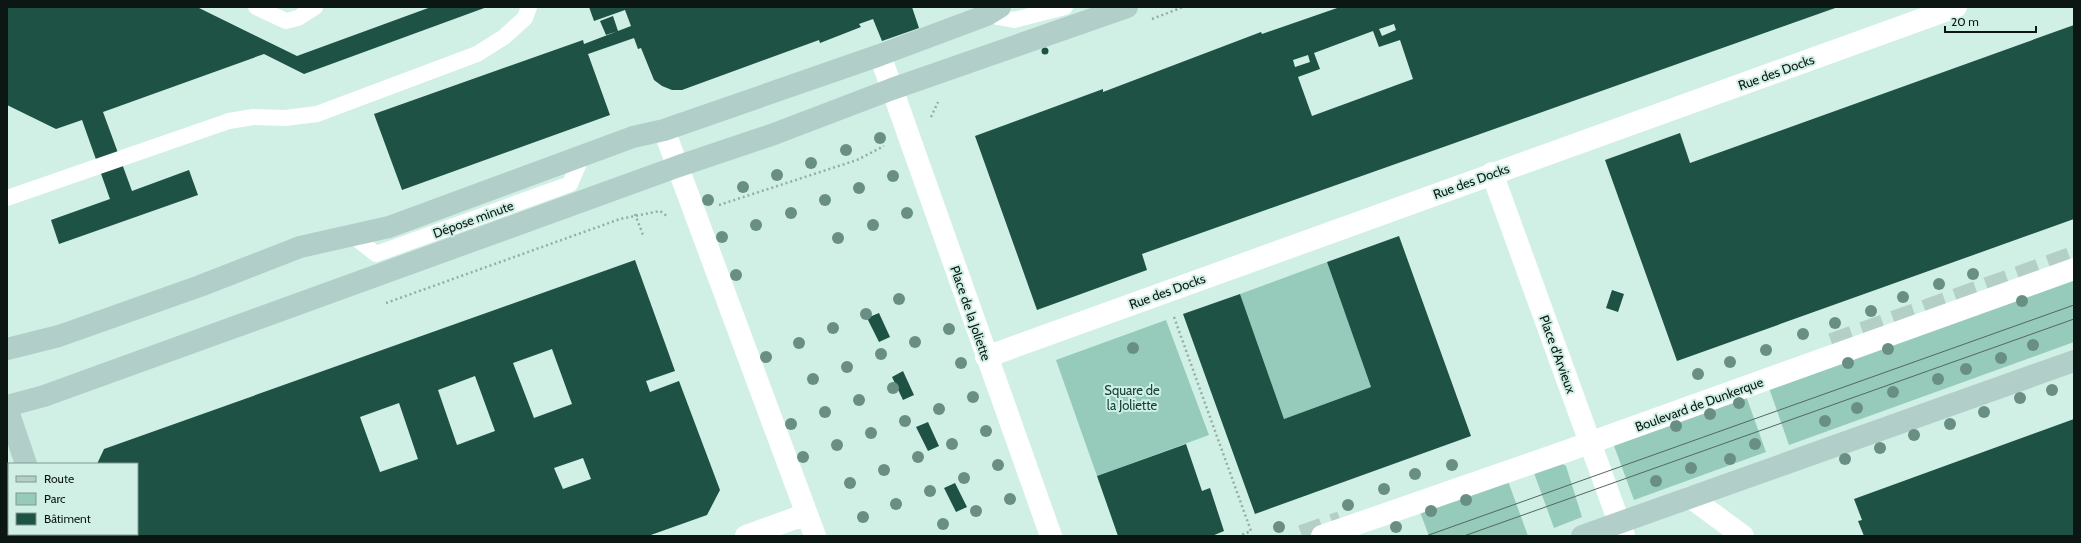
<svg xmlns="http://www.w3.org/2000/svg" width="2081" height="543" viewBox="0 0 2081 543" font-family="Cabin,sans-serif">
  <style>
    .green { fill: #96cbbb }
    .building { fill: #1e5245; fill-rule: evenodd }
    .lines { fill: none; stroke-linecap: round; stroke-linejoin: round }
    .highway-tunnel { stroke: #b3cfc6; stroke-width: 22; stroke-dasharray: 22 11; stroke-linecap: butt }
    .path { stroke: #94ada5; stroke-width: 2.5; stroke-dasharray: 2 3; stroke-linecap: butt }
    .lane { stroke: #fff; stroke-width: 16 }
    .street { stroke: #fff; stroke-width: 22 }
    .secondary { stroke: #b2cec8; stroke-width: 22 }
    .tram { stroke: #546761; stroke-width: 1 }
    .tree { fill: #698f85 }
    .labels { text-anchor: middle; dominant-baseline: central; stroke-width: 4; stroke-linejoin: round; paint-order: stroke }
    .street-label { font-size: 13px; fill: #0c1714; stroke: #d0efe5 }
    .park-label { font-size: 13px; fill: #154136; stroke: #d0efe5 }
  </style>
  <rect width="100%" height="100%" fill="#d0efe5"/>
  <!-- green -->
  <path class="green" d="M1327 262 1371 387 1284 419 1240 294Z
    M2074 280V342L1789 445 1769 388Z
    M1166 320 1209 435 1097 476 1056 360Z
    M1746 396 1766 452 1634 500 1613 443Z
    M1561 463 1566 466 1582 517 1554 528 1534 473Z
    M1508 481 1528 536H1429L1420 512Z"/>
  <!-- building -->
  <path class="building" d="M7 7H197L297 56 431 7H487L304 74 264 54 103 112 132 191 189 170 198 195 59 244 51 220 110 199 82 120 56 129 7 105Z
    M589 7H912L919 28 882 41 873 19 859 24 861 27 820 43 819 40 682 90H672L662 86 654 80 641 48 638 49 634 38 588 54 610 115 402 190 374 114 583 40 584 44 631 26 625 10 594 21Z
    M1340 7H1838L1142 254 1147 270 1037 310 975 136 1103 89V92L1261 32 1262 34ZM1394 24 1396 30 1382 36 1379 29ZM1373 31 1379 47 1400 40 1413 79 1312 116 1298 77 1320 69 1314 53ZM1308 55 1310 62 1295 67 1293 60Z
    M613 16 618 31 606 35 600 21Z
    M2074 25V219L1677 361 1605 160 1680 133 1690 163Z
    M1041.5 51a3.5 3.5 0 1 1 7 0a3.5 3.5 0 1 1-7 0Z
    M1399 236 1471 436 1255 514 1183 314 1240 294 1284 419 1371 387 1327 262Z
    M635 260 675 371 646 381 650 392 679 381 720 490 707 515 648 536H110L109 534H137V464H97L104 449ZM552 349 572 404 534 418 513 363ZM475 376 495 431 457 445 438 390ZM399 403 418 459 380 472 360 417ZM583 458 591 479 563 489 554 468Z
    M1612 290 1624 294 1618 312 1606 308Z
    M879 313 890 337 879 342 867 318Z
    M903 371 914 395 903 400 892 377Z
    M2074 419V536H1864L1858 521 1862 520 1854 499Z
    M928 422 939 446 928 451 916 427Z
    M1186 444 1202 491 1210 488 1224 531 1212 536H1118L1097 476Z
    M955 483 967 507 956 512 944 488Z
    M82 534H92L82 536Z"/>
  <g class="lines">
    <!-- highway-tunnel -->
    <path class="highway-tunnel" d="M1832 344 2074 257
      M1302 536 1341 522"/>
    <!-- path -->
    <path class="path" d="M1152 19 1183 7
      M931 117 938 102
      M719 205 857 160 884 146
      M635 214 643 235
      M386 303 620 219 660 211 667 216
      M1174 317 1251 531 1239 536"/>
    <!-- lane -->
    <path class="lane" d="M256 7 286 21 298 18 315 7
      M987 15 1014 20 1065 7
      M7 198 229 121 253 117 285 118 317 114 477 54 504 37 525 18 529 7
      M352 235 376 254 570 184 582 156"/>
    <!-- street -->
    <path class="street" d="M880 55 1051 536
      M664 130 815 536
      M1492 173 1624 536
      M986 357 1956 7
      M1690 497 1743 536
      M746 536 807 514
      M1322 536 1567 451 2074 269"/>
    <!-- secondary -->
    <path class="secondary" d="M7 349 59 336 200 286 300 247 389 227 633 137 664 130 880 55 987 15 1000 7
      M7 406 44 396 679 166 774 134 892 89 1127 7
      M7 408 26 464
      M47 534 48 536
      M1582 536 2074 361"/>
    <!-- tram -->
    <path class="tram" d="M1426 536 2074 305
      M1464 536 2074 319"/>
  </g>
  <!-- trees -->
  <g class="tree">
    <circle cx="880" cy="138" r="6"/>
    <circle cx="846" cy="150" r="6"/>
    <circle cx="811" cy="163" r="6"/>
    <circle cx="777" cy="175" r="6"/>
    <circle cx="893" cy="176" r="6"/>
    <circle cx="743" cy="187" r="6"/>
    <circle cx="859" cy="188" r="6"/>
    <circle cx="708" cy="200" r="6"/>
    <circle cx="825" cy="200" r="6"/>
    <circle cx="791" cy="213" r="6"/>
    <circle cx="907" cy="213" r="6"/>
    <circle cx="756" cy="225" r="6"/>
    <circle cx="873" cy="225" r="6"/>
    <circle cx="722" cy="237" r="6"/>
    <circle cx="838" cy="238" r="6"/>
    <circle cx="1973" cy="274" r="6"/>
    <circle cx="736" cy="275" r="6"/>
    <circle cx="1939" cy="284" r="6"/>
    <circle cx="1903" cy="297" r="6"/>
    <circle cx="899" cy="299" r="6"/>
    <circle cx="2022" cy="301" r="6"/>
    <circle cx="1871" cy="311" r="6"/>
    <circle cx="866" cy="314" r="6"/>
    <circle cx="1835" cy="323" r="6"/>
    <circle cx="833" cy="328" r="6"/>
    <circle cx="949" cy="329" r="6"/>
    <circle cx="1803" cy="334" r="6"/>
    <circle cx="915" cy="342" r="6"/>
    <circle cx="799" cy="343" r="6"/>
    <circle cx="2033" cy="345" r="6"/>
    <circle cx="1133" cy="348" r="6"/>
    <circle cx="1888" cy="349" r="6"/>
    <circle cx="1766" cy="350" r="6"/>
    <circle cx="881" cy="354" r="6"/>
    <circle cx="766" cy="357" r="6"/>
    <circle cx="2001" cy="358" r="6"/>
    <circle cx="1730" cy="362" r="6"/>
    <circle cx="961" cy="363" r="6"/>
    <circle cx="1848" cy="363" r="6"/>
    <circle cx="847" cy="367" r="6"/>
    <circle cx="1966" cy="369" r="6"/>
    <circle cx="1698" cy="374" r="6"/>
    <circle cx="813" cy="379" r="6"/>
    <circle cx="1938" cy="379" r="6"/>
    <circle cx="893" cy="388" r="6"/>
    <circle cx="2052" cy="390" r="6"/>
    <circle cx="1893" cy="392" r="6"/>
    <circle cx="973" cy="397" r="6"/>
    <circle cx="2020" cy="398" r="6"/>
    <circle cx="859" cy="400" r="6"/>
    <circle cx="1739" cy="403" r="6"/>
    <circle cx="1857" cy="408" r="6"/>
    <circle cx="939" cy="409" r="6"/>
    <circle cx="825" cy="412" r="6"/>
    <circle cx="1984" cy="412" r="6"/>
    <circle cx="1710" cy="414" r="6"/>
    <circle cx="905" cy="421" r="6"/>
    <circle cx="1825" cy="421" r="6"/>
    <circle cx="791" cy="424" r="6"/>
    <circle cx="1950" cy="424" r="6"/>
    <circle cx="1676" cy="426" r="6"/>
    <circle cx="986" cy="431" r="6"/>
    <circle cx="871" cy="433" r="6"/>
    <circle cx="1914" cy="435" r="6"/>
    <circle cx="952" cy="444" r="6"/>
    <circle cx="1755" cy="444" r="6"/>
    <circle cx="837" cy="445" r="6"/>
    <circle cx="1880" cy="448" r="6"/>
    <circle cx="803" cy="457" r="6"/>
    <circle cx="918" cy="457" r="6"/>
    <circle cx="1730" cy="459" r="6"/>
    <circle cx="1845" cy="459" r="6"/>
    <circle cx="998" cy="465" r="6"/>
    <circle cx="1452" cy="465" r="6"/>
    <circle cx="1691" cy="468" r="6"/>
    <circle cx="884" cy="470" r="6"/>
    <circle cx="1415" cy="474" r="6"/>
    <circle cx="964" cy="478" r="6"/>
    <circle cx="1656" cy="481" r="6"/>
    <circle cx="850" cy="483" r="6"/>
    <circle cx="1384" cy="489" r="6"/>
    <circle cx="930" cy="491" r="6"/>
    <circle cx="1010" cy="499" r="6"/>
    <circle cx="1466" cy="500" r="6"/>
    <circle cx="896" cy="504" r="6"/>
    <circle cx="1348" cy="505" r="6"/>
    <circle cx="976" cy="511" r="6"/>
    <circle cx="1431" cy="511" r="6"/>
    <circle cx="863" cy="517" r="6"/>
    <circle cx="943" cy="524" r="6"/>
    <circle cx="1279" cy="527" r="6"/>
    <circle cx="1396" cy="527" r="6"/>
  </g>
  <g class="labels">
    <!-- street labels -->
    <g class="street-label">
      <text transform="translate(1776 72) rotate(-20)">Rue des Docks</text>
      <text transform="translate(1471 181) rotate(-20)">Rue des Docks</text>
      <text transform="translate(473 219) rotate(-20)">Dépose minute</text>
      <text transform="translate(1167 291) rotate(-20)">Rue des Docks</text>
      <text transform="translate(971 313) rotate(71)">Place de la Joliette</text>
      <text transform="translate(1558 354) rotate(70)">Place d'Arvieux</text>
      <text transform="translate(1699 404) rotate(-20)">Boulevard de Dunkerque</text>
    </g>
    <!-- park labels -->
    <g class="park-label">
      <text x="1132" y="390">Square de<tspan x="1132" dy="15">la Joliette</tspan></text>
    </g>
  </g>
  <!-- border -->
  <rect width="2081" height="543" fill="none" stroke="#0c1714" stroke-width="16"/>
  <!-- legend -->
  <rect x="8" y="463" width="130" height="72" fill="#d0efe5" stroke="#829991"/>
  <rect x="16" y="476" width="20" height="6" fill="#b2cec8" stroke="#829991"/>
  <text x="44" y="483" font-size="12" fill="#0c1714">Route</text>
  <rect x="16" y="493" width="20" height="12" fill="#96cbbb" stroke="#829991"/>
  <text x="44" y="503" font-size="12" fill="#0c1714">Parc</text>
  <rect x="16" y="513" width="20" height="12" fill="#1e5245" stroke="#829991"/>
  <text x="44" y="523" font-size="12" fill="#0c1714">Bâtiment</text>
  <!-- scale -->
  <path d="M1945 26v6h91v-6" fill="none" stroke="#0c1714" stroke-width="2"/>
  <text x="1951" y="26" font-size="12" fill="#0c1714" stroke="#d0efe5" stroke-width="3" paint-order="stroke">20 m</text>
</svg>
